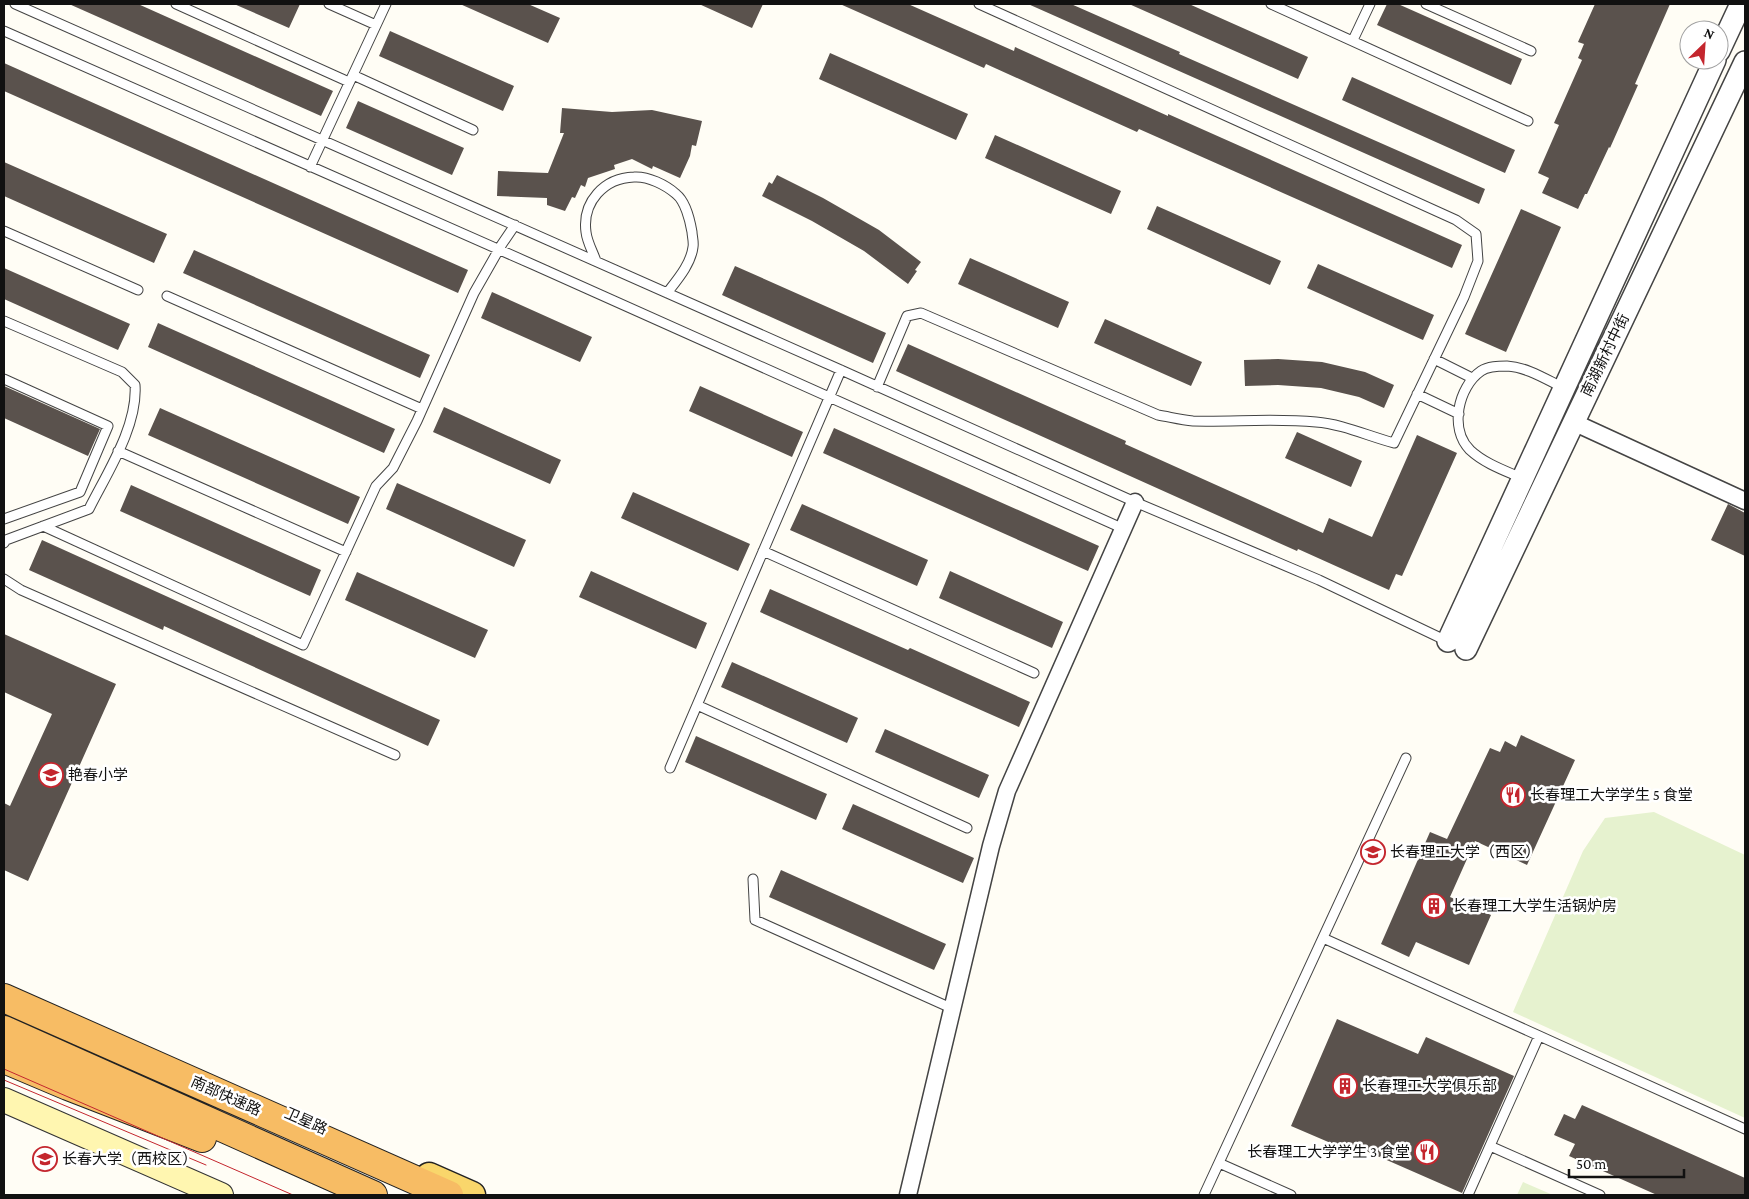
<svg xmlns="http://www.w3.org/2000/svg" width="1749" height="1199" viewBox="0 0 1749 1199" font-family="'Crimson Pro','Noto Sans SC',serif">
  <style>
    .pitch { fill: #e6f2cf }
    .building { fill: #5a524d }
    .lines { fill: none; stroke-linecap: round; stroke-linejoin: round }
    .service-casing { stroke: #444; stroke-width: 11 }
    .minor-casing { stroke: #444; stroke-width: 19 }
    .tertiary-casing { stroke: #444; stroke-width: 24 }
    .secondary-casing { stroke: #333; stroke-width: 26 }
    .primary-casing { stroke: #222; stroke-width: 29 }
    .trunk-casing { stroke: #222; stroke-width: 30 }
    .service { stroke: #fff; stroke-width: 9 }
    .minor { stroke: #fff; stroke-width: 16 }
    .tertiary { stroke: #fff; stroke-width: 21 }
    .secondary { stroke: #fff6b0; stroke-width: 24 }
    .primary { stroke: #f9d66b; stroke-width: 26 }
    .trunk { stroke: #f7bc64; stroke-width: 28 }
    .tram { stroke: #c4262e; stroke-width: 1 }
    .labels { text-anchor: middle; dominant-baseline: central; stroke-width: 5; stroke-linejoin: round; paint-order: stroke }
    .street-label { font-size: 15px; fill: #111; stroke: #fff }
    .poi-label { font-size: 15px; fill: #111; stroke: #fff; text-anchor: start }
  </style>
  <rect width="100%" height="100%" fill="#fffdf5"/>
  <!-- pitch -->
  <path class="pitch" d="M1654 812 1745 855V1118L1513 1012 1583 851 1605 818Z
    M1523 1182 1553 1195H1517Z"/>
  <!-- building -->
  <path class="building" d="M69 4H138L333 91 321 116Z
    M234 4H300L289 28Z
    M460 4H528L560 18 548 43Z
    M699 4H763L752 28Z
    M840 4H908L1014 51 1015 47 1168 116V114L1462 245 1452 268 1139 129 1137 132 986 64 984 68Z
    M1028 4H1071L1180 52 1179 54 1485 189 1479 204Z
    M1129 4H1189L1308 57 1298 79Z
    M1387 4H1398L1522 59 1511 85 1377 25Z
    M1595 4H1670L1635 84 1638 85 1610 148 1609 147 1587 194H1585L1578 209 1542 193 1549 178 1538 173 1559 125 1554 123 1582 60 1578 58 1584 44 1578 42Z
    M390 31 514 86 503 111 379 56Z
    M830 53 968 114 956 140 819 79Z
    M4 63 468 270 458 293 4 91Z
    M1352 77 1515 150 1505 173 1342 100Z
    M358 101 464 148 452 175 346 128Z
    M562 108 612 112 652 110 702 121 696 146 692 145 690 156 680 178 653 166 652 169 632 159 614 165 615 169 588 178 585 187 581 185 575 198 572 197 565 211 547 205V198L497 196 498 171 548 173 564 133H560Z
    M995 135 1121 191 1111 214 985 158Z
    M4 162 167 234 154 263 4 196Z
    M777 175 823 198 879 230 921 262 915 270 917 271 908 284 864 251 812 221 762 196 769 182 772 184Z
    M1157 206 1281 261 1270 285 1147 229Z
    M1521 209 1561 227 1506 352 1465 334Z
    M194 250 430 355 420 378 183 273Z
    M970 258 1069 302 1058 328 958 284Z
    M1318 264 1434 315 1423 340 1307 288Z
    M735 266 886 333 873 363 722 295Z
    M4 268 130 324 118 350 4 299Z
    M492 292 592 337 580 362 481 318Z
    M1105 319 1202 362 1191 386 1094 343Z
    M158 323 395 429 384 453 148 347Z
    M908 344 1126 441 1125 444 1323 533 1329 518 1372 537 1417 435 1457 453 1402 576 1396 574 1389 590 1298 549 1297 551 896 371Z
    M1278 359 1322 362 1365 372 1394 385 1384 408 1359 397 1321 388 1278 385 1245 386 1244 360Z
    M4 386 100 429 88 456 4 418Z
    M700 386 803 432 792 457 689 411Z
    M444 407 561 460 550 484 433 432Z
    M160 408 360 497 348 524 148 435Z
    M834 428 1099 546 1088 571 823 453Z
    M1297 432 1362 461 1351 487 1285 458Z
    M397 483 526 540 514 567 386 509Z
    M131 485 321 570 310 596 120 511Z
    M633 492 750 544 738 571 621 518Z
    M802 504 928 560 917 586 790 530Z
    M1728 504 1745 513V556L1711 540Z
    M42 540 440 720 428 746 164 626 163 630 29 570Z
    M591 571 707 623 696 649 579 597Z
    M950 571 1063 622 1052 648 939 598Z
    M357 572 488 630 475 658 345 600Z
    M770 589 908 650 910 648 1030 702 1019 727 760 612Z
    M4 634 116 684 28 881 4 870V803L10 806 52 714 4 692Z
    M732 662 858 718 847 743 721 687Z
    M885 729 989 775 979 798 875 752Z
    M1521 735 1575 760 1527 865 1475 841 1450 897 1491 915 1469 965 1416 942 1409 957 1381 944 1430 832 1447 839 1490 748 1500 752 1505 741 1516 747Z
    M696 736 827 794 816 820 685 762Z
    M853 804 974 858 963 883 842 829Z
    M781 870 946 944 934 970 769 897Z
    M1337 1019 1418 1054 1426 1037 1514 1076 1462 1193 1357 1147 1354 1153 1291 1126Z
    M1582 1105 1745 1178V1195H1657L1569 1156 1575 1144 1554 1135 1564 1114 1575 1119Z"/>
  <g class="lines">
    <defs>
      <path id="service" d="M15 4 841 370 1135 502 1319 580 1449 642
        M176 4 349 82
        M329 4 376 25
        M1271 4 1528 121
        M1426 4 1531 51
        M4 31 534 265 1124 529
        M1353 40 1370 4
        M353 75 473 130
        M310 167 386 4
        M4 231 138 290
        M596 261C593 252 587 242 586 232 582 202 604 178 634 177 648 176 666 185 676 194 685 201 690 220 692 232 692 236 694 242 693 247 691 264 677 280 667 293
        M167 296 422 409
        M4 321 122 372 135 385C138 426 107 473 89 509L6 540 4 543
        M1434 359 1472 378
        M4 379 108 426 80 492 4 519
        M877 387 907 316 921 313 1158 415C1170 417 1181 420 1193 421 1234 422 1275 418 1316 422 1342 424 1368 436 1394 443L1464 297 1478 261 1476 234 1456 220 979 4
        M1417 394 1459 414
        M118 451 346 552
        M1524 479C1506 471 1485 464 1470 450 1449 429 1458 387 1481 371 1488 366 1499 366 1507 366 1527 367 1547 380 1564 388
        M43 526 303 645 376 486 393 468 417 421 474 293 502 244 515 225
        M763 551 1034 673
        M4 579 21 590 395 755
        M697 705 967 828
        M670 768 841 370
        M753 879 755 920 951 1008
        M1323 938 1745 1129
        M1490 1146 1600 1195
        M1219 1163 1291 1195
        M1204 1195 1406 758
        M1468 1195 1539 1036"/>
      <path id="minor" d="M1573 422 1745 501
        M908 1195 991 846 1007 791 1135 502"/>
      <path id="tertiary" d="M1719 51 1741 4
        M1448 641 1715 60
        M1466 649 1745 62"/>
      <path id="secondary" d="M4 1100 221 1195"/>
      <path id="primary" d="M429 1176 472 1195"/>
      <path id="trunk" d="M4 998 449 1195
        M4 1030 373 1195
        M4 1059 68 1086 202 1138"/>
    </defs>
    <!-- service casing -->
    <use href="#service" class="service-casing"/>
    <!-- minor casing -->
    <use href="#minor" class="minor-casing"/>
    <!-- tertiary casing -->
    <use href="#tertiary" class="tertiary-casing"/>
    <!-- secondary casing -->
    <use href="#secondary" class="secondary-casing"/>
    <!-- primary casing -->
    <use href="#primary" class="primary-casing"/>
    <!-- trunk casing -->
    <use href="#trunk" class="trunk-casing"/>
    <!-- service -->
    <use href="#service" class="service"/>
    <!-- minor -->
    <use href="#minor" class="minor"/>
    <!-- tertiary -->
    <use href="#tertiary" class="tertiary"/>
    <!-- secondary -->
    <use href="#secondary" class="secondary"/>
    <!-- primary -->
    <use href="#primary" class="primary"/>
    <!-- trunk -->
    <use href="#trunk" class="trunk"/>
    <!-- tram -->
    <path class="tram" d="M4 1069 293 1195
      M4 1080 206 1165"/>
  </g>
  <!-- icons -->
  <defs>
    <symbol id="school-ring" viewBox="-11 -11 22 22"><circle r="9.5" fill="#fff" stroke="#c4262e" stroke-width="1.5"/><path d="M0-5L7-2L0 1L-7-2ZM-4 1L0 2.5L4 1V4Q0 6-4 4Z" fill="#c4262e"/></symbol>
    <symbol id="restaurant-ring" viewBox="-11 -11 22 22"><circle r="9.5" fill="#fff" stroke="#c4262e" stroke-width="1.5"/><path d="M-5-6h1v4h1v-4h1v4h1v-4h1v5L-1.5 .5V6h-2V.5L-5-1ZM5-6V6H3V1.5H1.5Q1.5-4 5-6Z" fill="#c4262e"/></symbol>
    <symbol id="university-ring" viewBox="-11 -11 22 22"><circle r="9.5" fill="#fff" stroke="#c4262e" stroke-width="1.5"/><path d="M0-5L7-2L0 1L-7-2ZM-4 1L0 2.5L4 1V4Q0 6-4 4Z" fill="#c4262e"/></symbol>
    <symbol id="building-ring" viewBox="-11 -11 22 22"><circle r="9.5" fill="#fff" stroke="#c4262e" stroke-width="1.5"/><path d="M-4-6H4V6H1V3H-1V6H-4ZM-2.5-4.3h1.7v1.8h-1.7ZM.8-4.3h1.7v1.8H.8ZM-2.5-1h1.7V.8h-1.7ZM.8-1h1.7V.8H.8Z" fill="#c4262e"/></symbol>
  </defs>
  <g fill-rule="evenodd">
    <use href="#school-ring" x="37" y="761" width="28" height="28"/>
    <use href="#restaurant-ring" x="1499" y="781" width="28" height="28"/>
    <use href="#university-ring" x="1359" y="838" width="28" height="28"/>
    <use href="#building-ring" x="1420" y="892" width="28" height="28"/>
    <use href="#building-ring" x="1331" y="1072" width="28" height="28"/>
    <use href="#restaurant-ring" x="1413" y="1138" width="28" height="28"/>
    <use href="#university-ring" x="31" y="1145" width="28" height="28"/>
  </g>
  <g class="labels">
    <!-- street labels -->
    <g class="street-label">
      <text transform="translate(1605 355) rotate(-64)">南湖新村中街</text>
      <text transform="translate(226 1096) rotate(24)">南部快速路</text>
      <text transform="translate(306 1121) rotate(24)">卫星路</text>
    </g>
    <!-- poi labels -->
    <g class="poi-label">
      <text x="68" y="775">艳春小学</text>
      <text x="1530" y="795">长春理工大学学生 5 食堂</text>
      <text x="1390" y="852">长春理工大学（西区）</text>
      <text x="1452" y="906">长春理工大学生活锅炉房</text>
      <text x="1362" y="1086">长春理工大学俱乐部</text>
      <text x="1410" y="1152" text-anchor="end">长春理工大学学生 3 食堂</text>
      <text x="62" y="1159">长春大学（西校区）</text>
    </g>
  </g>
  <!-- border -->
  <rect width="1749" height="1199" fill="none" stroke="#111111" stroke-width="10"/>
  <!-- north arrow -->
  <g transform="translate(1704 45) rotate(25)"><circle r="24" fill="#ffffff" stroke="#a0a0a0"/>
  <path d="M0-4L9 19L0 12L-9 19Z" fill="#c4262e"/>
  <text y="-8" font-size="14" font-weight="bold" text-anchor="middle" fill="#111111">N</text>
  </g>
  <!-- scale -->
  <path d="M1569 1169v8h115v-8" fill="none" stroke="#111111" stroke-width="2.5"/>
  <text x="1576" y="1169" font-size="15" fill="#111111" stroke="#ffffff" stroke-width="4" paint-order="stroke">50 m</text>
</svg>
